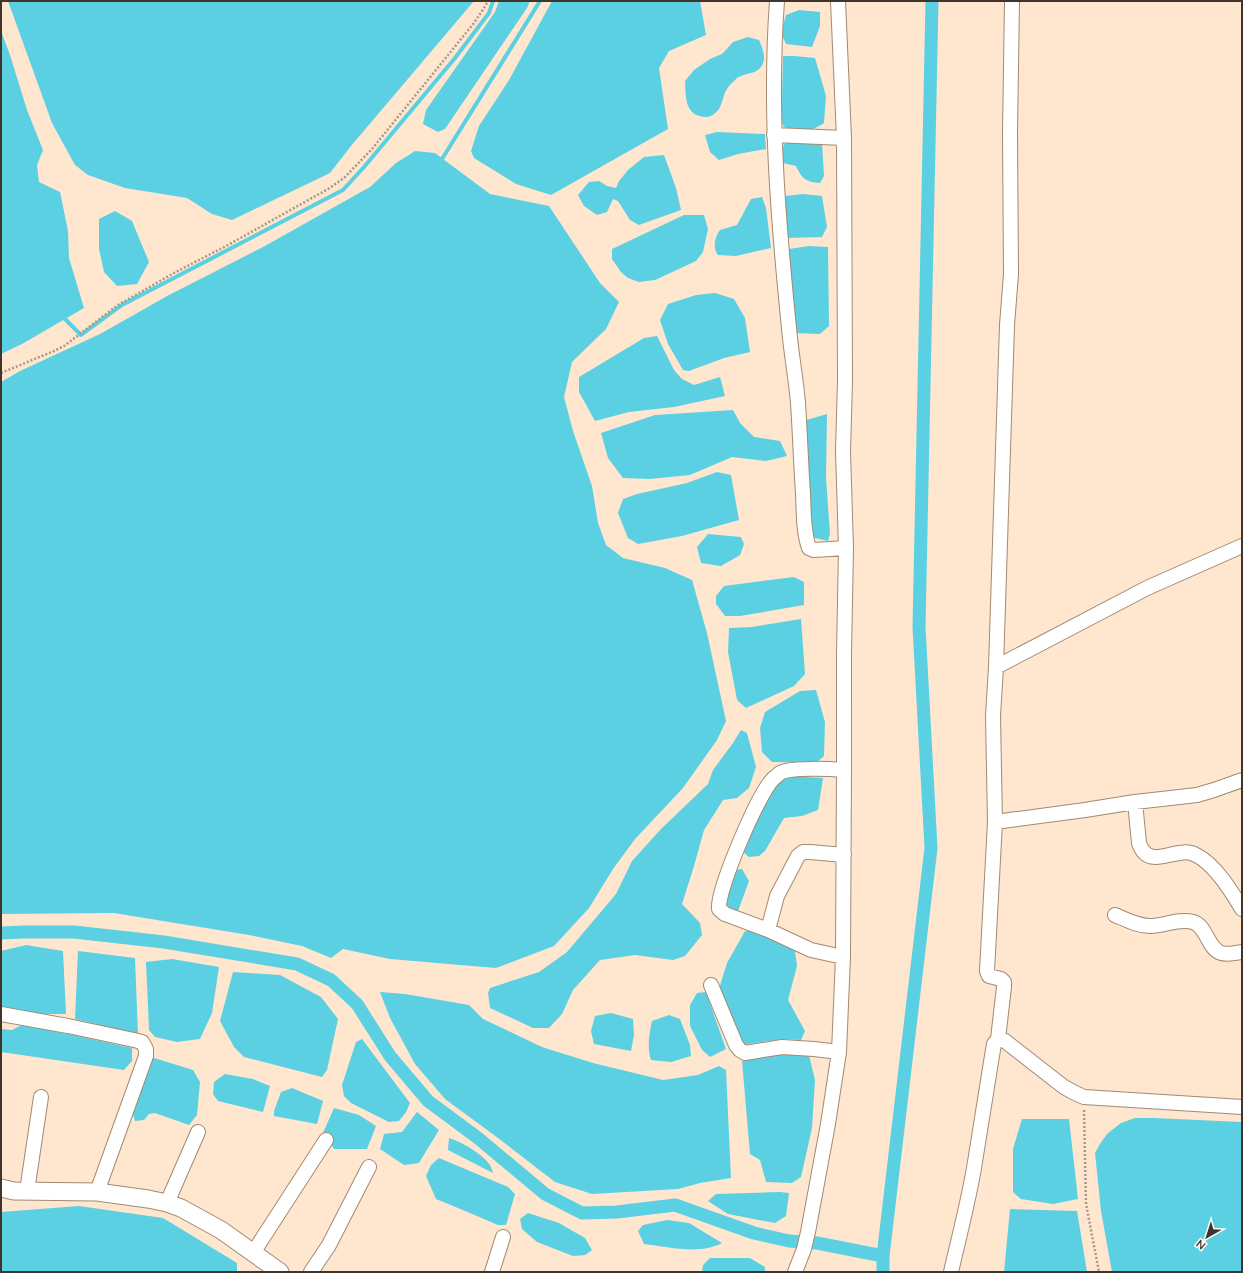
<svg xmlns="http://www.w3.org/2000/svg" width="1243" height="1273" viewBox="0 0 1243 1273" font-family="Mulish,sans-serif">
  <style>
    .water { fill: #5bd0e3 }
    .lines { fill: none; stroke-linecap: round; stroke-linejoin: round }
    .stream { stroke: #5bd0e3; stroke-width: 4 }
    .canal { stroke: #5bd0e3; stroke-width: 13 }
    .minor-casing { stroke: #a18a73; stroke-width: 16 }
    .tertiary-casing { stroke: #a18a73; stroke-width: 19 }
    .path { stroke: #aa9886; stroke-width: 2.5; stroke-dasharray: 2 2; stroke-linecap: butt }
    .minor { stroke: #fff; stroke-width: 14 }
    .tertiary { stroke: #fff; stroke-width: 17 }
  </style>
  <rect width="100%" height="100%" fill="#ffe6ce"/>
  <!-- water -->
  <path class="water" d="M8 1H474L351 146 330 173 232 220 212 214 187 198 125 188 88 175 75 165 52 123Z
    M499 1H530L527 8 445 129 438 132 423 124 426 110 495 12Z
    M552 1H700L706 35 669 51 659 68 668 129 551 195 516 184 474 158 471 151 479 126 509 80Z
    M799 10 820 12V26L812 47 786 44 781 33 786 15Z
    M1 31 10 55 27 110 43 150 37 165 39 182 60 192 68 231 69 258 84 308 22 344 1 354Z
    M748 37 759 40C762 47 766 56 763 63 759 75 746 72 737 78 736 79 734 81 733 82 722 92 725 98 719 109 717 112 711 117 707 117 684 117 686 97 685 81L694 70 710 59 722 54 733 42Z
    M783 56H794L815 58 826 96 824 123C809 133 800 132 784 127L780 117 782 99Z
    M717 132 765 134 766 149 738 154 719 160 710 152 705 135Z
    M795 140 822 142 824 176 820 183C806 182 802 179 796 166L783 163 780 159 784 144Z
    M415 151 435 153 490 194 549 206 600 283 619 302 606 329 572 362 564 397 573 431 592 486 598 523 606 545 623 558 665 568 692 580 707 633 726 721 717 740 683 788 635 839 613 869 589 908 554 946 496 968 390 959 343 949 331 958 302 946 249 935 114 913 1 914V382L20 371 100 334 169 295 263 247 370 187 396 163Z
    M664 155 676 188 681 210 639 225 630 220 618 201 613 199 607 212 597 215 584 206 578 195 589 182 599 181 607 186 616 188 619 181 628 170 644 157Z
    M803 194 822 196 827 227 822 237 786 238 785 196Z
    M762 197 766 208 771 248 736 256 718 255C712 247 715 237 720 230L737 225 751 199Z
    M115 211 132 221 149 262 137 284 117 286 104 272 99 249V219Z
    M684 215H704L708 229 703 252 696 261 655 280 639 282 628 278 621 272 612 259V249Z
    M809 246 828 247 829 326 820 334 793 333 786 280 789 249Z
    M715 293 734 299 745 318 750 352 724 358 689 371 683 370 668 344 660 320 668 304 696 295Z
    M657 336 674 370 682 379 694 385 720 377 725 396 674 407 629 412 595 421 579 392V377L644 338Z
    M733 410 740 423 754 437 780 441 787 456 766 461 732 457 690 475 650 479 623 478 608 458 601 433 655 415Z
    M827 414 826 478 830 534 828 541 811 537 803 421Z
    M717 472 731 475 739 520 682 536 638 544 628 538 618 513 623 499 637 494 687 483Z
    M708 534 741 537 744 544 740 555 721 566 701 563 697 547Z
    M794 577 804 582V605L740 616H725L716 604V596L724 586Z
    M801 619 805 674 794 686 746 708 737 700 728 652 729 628 752 627Z
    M816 690 825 722 824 756 816 763 772 762 762 752 760 728 765 712 800 691Z
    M741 730 747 733 756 767 749 788 737 798 723 800 704 830 694 866 682 904 700 923 702 935 685 956 673 960 635 955 600 960 573 990 562 1014 549 1028H533L490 1008 488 993 490 988 539 972 567 952 616 894 632 861 661 829 708 784 713 770 733 743Z
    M791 776 823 778 818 810 802 816 784 818 765 851 759 856 749 857 741 850 773 782Z
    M742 869 749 881 737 914 722 909 733 870Z
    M745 931H760L795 951 797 966 788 1000 805 1031 801 1040 784 1039 748 1044H740L717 995 727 963Z
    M26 945 63 951 66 1014H31L1 1009V951Z
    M78 951 135 958 138 1034 75 1019Z
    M172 959 219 967 212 1013 200 1039 177 1042 155 1037 149 1030 146 962Z
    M233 972 280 975 321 997 338 1019 327 1070 322 1077 244 1057 234 1047 220 1021Z
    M380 992 405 994 469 1005 483 1019 542 1047 593 1063 663 1080 698 1075 719 1066 726 1070 731 1178 700 1183 678 1189 592 1194 555 1182 498 1138 445 1099 415 1064 390 1018Z
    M706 992 726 1049 710 1057 702 1050 690 1026V1005L697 993Z
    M611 1013 633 1019 634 1035 631 1051 594 1044 591 1031 595 1016Z
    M669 1015 680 1019 690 1045 691 1056 671 1062 651 1060C647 1047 649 1035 652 1021Z
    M25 1023 50 1030 132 1048V1061L124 1070 1 1052V1029L12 1030Z
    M362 1039 410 1103 406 1112 399 1121 389 1122 351 1103 344 1096 342 1085 356 1042Z
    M777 1048 808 1051 815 1080 812 1128 801 1177 792 1183 766 1182 760 1160 750 1154 742 1061Z
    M151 1057 193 1070 200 1082 197 1115 189 1125 155 1113 149 1114 144 1120 135 1121 132 1111Z
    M225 1074 253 1079 270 1086 263 1112 218 1101 213 1094 214 1082Z
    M292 1088 323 1101 317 1124 274 1116V1111L281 1092Z
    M334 1108 359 1115 376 1126 367 1149H334L323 1133Z
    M417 1112 439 1130 419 1163 404 1165 380 1149 384 1134 402 1132Z
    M1135 1118H1154L1242 1122V1272H1112L1101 1211 1095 1153 1100 1144 1107 1134 1121 1123Z
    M1022 1119H1069L1078 1199 1053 1204 1021 1199 1013 1192V1149Z
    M449 1138C460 1141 483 1154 489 1164 491 1166 492 1170 493 1173L448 1150Z
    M439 1158 508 1187 515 1194 506 1225H498L470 1213 436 1199 426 1176 431 1165Z
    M780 1192 789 1193 786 1216 775 1223 728 1214 708 1201 716 1194Z
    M79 1206 163 1218 237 1263V1272H1V1212Z
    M1010 1209 1077 1211 1087 1272H1004Z
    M528 1213 559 1223 585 1238 592 1250 585 1255 573 1256 537 1242 522 1229 520 1219Z
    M667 1220 689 1223 722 1243C699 1255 669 1247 644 1244L638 1231 643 1225Z
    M710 1258H750L765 1267V1272H702L703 1265Z"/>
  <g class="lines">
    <!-- stream -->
    <path class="stream" d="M442 159 540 1
      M65 319 81 335 122 305 343 190 364 167 455 58 489 13 493 1"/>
    <!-- canal -->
    <path class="canal" d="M1 933 24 932H74L164 942 297 964 331 980 357 1004 390 1056 428 1101 478 1138 545 1194 582 1213 617 1212 675 1205 754 1233 789 1241 817 1243 883 1256
      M883 1272V1256L931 848 919 627 932 1"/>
    <defs>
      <path id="minor" d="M777 1C769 110 778 219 789 328 791 353 796 378 798 403 800 433 801 464 803 494 804 511 803 531 809 548L814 550 846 548
        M774 135 844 138
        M996 667 1147 588 1242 546
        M1135 802 1139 843C1149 873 1177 844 1196 855 1215 864 1232 892 1242 909
        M995 822 1085 810 1135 802 1197 795 1214 790 1242 780
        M1115 915C1127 920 1138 926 1150 926 1164 926 1179 918 1193 922 1207 926 1207 948 1221 953 1227 955 1236 953 1242 952
        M768 930 777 896 798 856 803 852H810L844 855
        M843 957 811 950 768 930 725 914 719 909C717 890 758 794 773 779 775 777 778 775 780 773 791 767 831 769 844 770
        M711 985 736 1045 740 1050 745 1053 782 1047 814 1049 839 1052
        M1 1014 68 1026 134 1040 142 1042 146 1049V1056L97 1192
        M998 1039 1004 987V982L1001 979 989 976 987 971 995 822 993 716 996 667 1007 325 1011 274 1010 133 1012 1
        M27 1191 41 1097
        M167 1203 198 1132
        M253 1253 326 1140
        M311 1272 329 1245 369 1167
        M492 1272 503 1237
        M795 1272 804 1249 808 1232 828 1124 839 1052 843 957 844 770V654L846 548 843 451 845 381 844 138 838 1
        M951 1272C959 1237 968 1203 974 1168 981 1126 987 1085 994 1044L998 1039 1005 1041 1064 1087 1075 1093 1084 1097 1242 1107"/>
      <path id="tertiary" d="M1 1188 14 1191 97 1192 148 1199 167 1203 181 1208 221 1230 280 1272"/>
    </defs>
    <!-- minor casing -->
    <use href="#minor" class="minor-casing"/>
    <!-- tertiary casing -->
    <use href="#tertiary" class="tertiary-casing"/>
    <!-- path -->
    <path class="path" d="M1 373 54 351 64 346 118 305 174 273 228 245 328 189 344 178 372 149 474 23 484 8 488 1
      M1084 1110 1086 1204 1099 1272"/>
    <!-- minor -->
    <use href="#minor" class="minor"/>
    <!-- tertiary -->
    <use href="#tertiary" class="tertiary"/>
  </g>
  <!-- border -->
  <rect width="1243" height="1273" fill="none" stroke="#3f352c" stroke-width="4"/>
  <!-- north arrow -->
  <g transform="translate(1207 1237) rotate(219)" stroke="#ffffff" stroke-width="3" paint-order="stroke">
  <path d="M0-3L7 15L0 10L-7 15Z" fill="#3f352c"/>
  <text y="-6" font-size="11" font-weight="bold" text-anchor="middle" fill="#3f352c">N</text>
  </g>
</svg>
